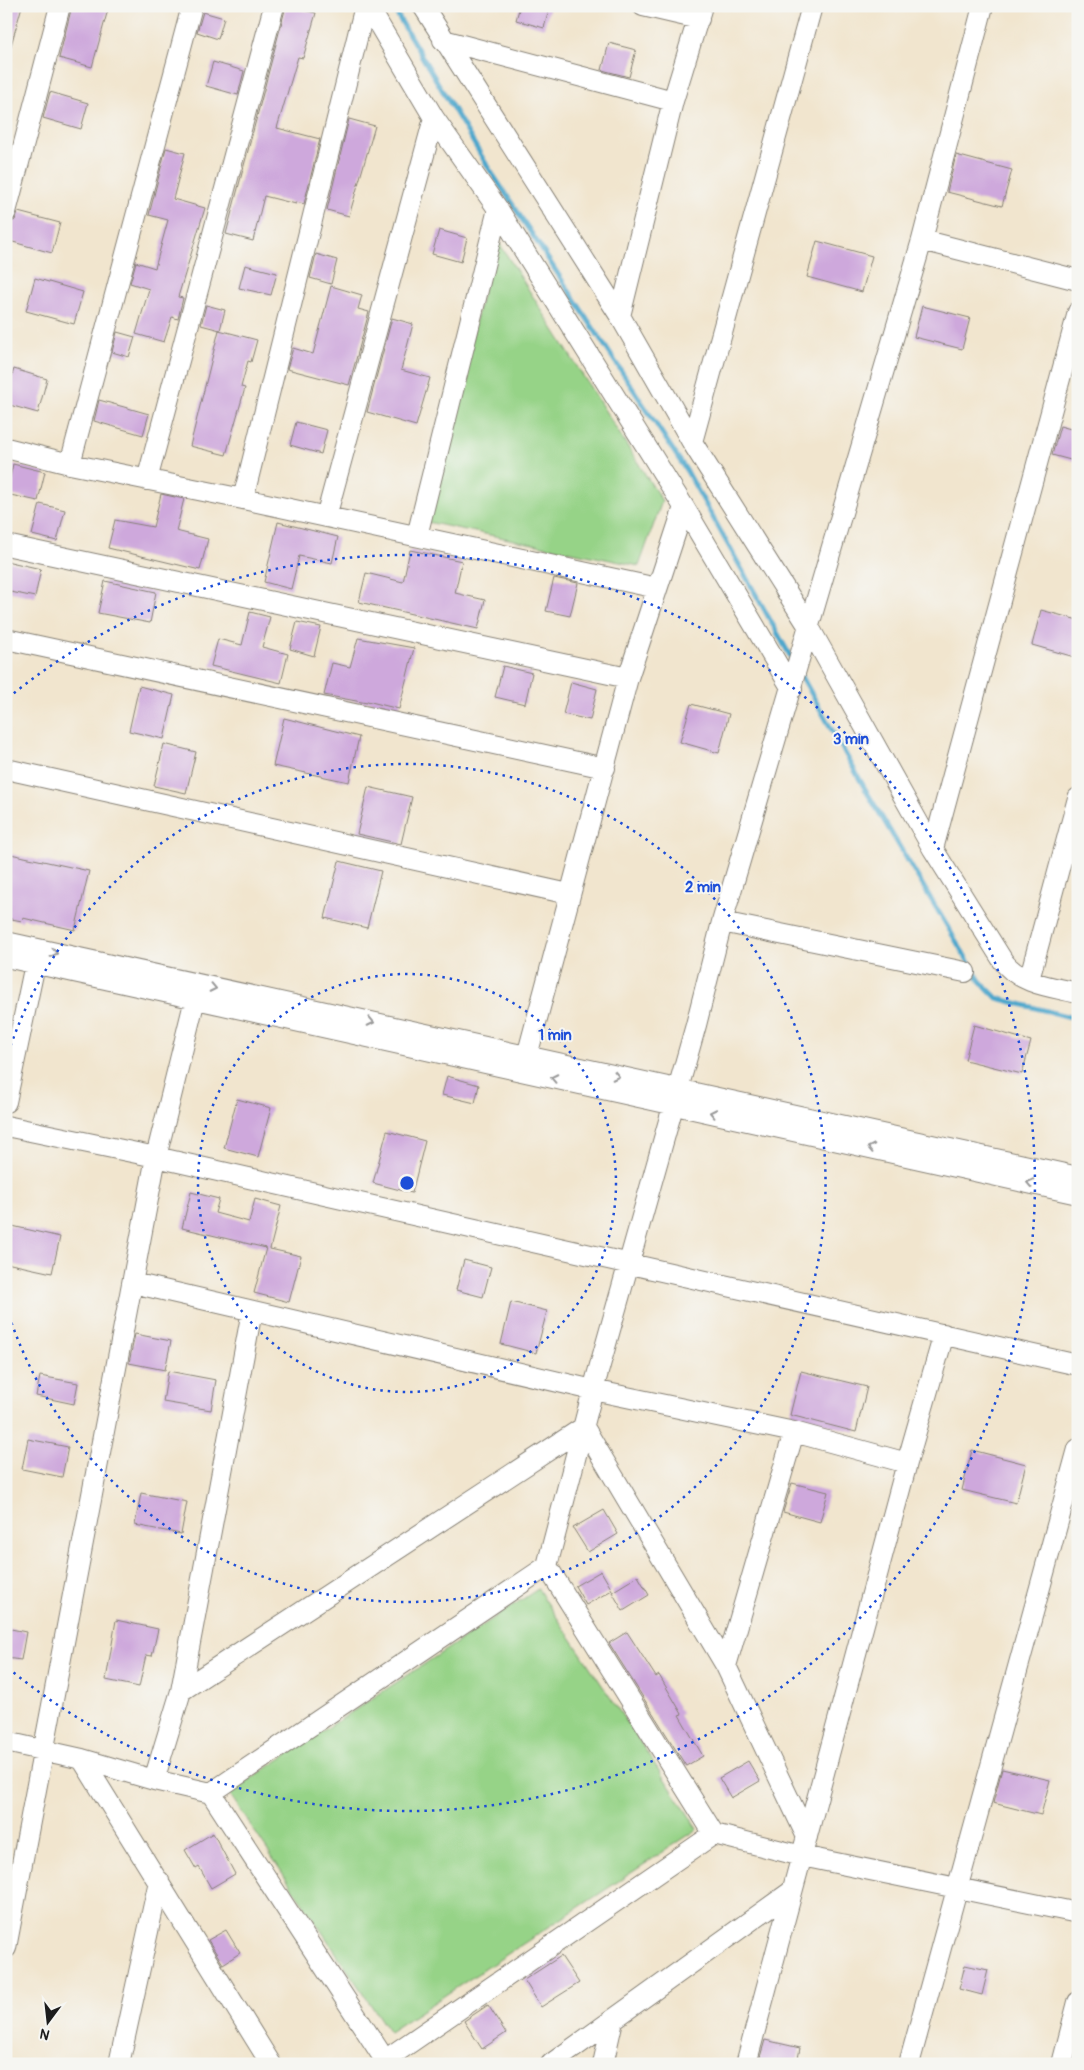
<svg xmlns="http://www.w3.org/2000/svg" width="1084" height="2070" viewBox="0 0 1084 2070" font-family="Pangolin,sans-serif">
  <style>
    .green { fill: #96d387; stroke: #597852 }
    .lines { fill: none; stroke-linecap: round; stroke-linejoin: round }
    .stream { stroke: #4ea7cc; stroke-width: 5 }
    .building { fill: #cea8dc }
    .minor-casing { stroke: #868075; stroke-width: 22 }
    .minor { stroke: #fff; stroke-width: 20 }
    .oneway { stroke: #999 }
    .ring { fill: none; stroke: #1d4ed8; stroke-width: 2.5; stroke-dasharray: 2.5 5 }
    .centre { fill: #1d4ed8; stroke: #f6f6f2; stroke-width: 2.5 }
    .ring-label { font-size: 15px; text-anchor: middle; font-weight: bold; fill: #1d4ed8; stroke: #f6f6f2; stroke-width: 4; stroke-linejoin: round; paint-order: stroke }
  </style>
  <rect width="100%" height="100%" fill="#f6f6f2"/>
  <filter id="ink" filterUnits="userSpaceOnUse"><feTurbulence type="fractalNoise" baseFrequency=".02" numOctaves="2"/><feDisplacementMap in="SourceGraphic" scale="10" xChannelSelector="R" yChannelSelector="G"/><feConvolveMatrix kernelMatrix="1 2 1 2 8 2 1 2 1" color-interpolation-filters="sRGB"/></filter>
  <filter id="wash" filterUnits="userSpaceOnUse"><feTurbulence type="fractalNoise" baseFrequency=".0096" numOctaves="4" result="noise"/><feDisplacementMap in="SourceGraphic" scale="20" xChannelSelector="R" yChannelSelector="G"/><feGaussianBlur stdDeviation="1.12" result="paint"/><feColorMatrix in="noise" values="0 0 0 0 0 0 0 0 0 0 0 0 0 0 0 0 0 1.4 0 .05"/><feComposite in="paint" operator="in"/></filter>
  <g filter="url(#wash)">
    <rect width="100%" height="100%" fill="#f1e5ce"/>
    <!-- green -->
    <path class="green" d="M496 238 662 501 639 566 427 522Z
      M538 1589 698 1829 389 2032 229 1793Z"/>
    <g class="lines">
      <!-- stream -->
      <path class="stream" d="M392 6 488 167 688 473 793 661
        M801 675 868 794 980 981 997 998 1078 1019"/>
    </g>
    <g id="blocks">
      <!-- building -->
      <path class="building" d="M6 6H22L10 49 6 48Z
        M72 6H109L92 67 59 58Z
        M286 6 316 13 303 58 298 57 277 128 320 139 304 204 296 202V204L264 196 253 241 226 234Z
        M520 6H550L544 28 516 20Z
        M203 12 224 18 218 39 197 32Z
        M609 43 636 50 629 77 602 70Z
        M213 62 244 71 238 95 206 86Z
        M50 92 88 103 81 129 43 118Z
        M349 119 375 126 349 216 327 210Z
        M166 148 185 153 173 199 205 208 178 297 183 298 178 319 172 317 164 342 136 334 149 289 130 283 136 262 155 268 168 220 149 215Z
        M956 155 1012 170 1002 206 947 192Z
        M18 212 60 223 52 253 6 240 8 224 15 220Z
        M439 230 467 238 461 262 432 254Z
        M817 241 872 256 862 292 807 277Z
        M316 254 337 260 331 284 310 278Z
        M245 265 277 273 271 295 239 288Z
        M35 278 83 292 74 324 26 311Z
        M331 286 362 295 358 309 369 312 349 385 287 369 293 348 313 354Z
        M206 305 225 310 220 330 201 325Z
        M922 306 970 318 962 349 914 337Z
        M392 318 413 324 401 370 430 378 416 426 367 412Z
        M219 330 257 340 251 362 248 361 241 387 245 388 226 455 190 446Z
        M117 332 135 337 129 357 112 352Z
        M14 369 47 379 38 413 6 404V395Z
        M99 400 149 414 143 435 94 421Z
        M296 422 327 430 321 454 290 445Z
        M1060 426 1078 431V462L1052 455Z
        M13 464 45 472 38 501 6 494Z
        M161 494 184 499 176 531 208 539 200 570 108 548 115 520 153 527Z
        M40 504 65 510 57 541 32 535Z
        M278 522 338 537 332 563 299 556 291 589 264 582Z
        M410 550 462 561 455 593 485 600 478 629 359 602 366 573 403 582Z
        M6 561 41 569 35 597 6 591Z
        M554 578 578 583 570 616 546 611Z
        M105 581 156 592 150 623 98 613Z
        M1041 610 1078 620V658L1032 645Z
        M250 612 270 617 262 647 288 654 281 683 211 666 218 639 242 645Z
        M297 622 321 627 314 656 290 649Z
        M358 638 414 648 399 709 367 701V703L324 695 332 663 350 667Z
        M503 666 532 673 525 704 495 697Z
        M571 682 597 689 590 720 563 714Z
        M139 686 174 695 164 739 129 731Z
        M691 704 729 714 719 753 680 742Z
        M284 718 359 737 349 782 273 766Z
        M164 744 196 752 186 793 154 786Z
        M368 787 412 797 401 844 357 834Z
        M6 853 89 871 75 930 23 918 22 921 6 918Z
        M339 861 381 871 367 928 325 918Z
        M974 1025 1031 1041 1022 1074 965 1060Z
        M447 1076 479 1085 475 1103 442 1095Z
        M237 1099 271 1108 258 1157 224 1148Z
        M387 1131 425 1141 412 1193 373 1183Z
        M191 1192 219 1199 215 1213 249 1222 255 1199 281 1206 270 1249 301 1256 289 1302 254 1293 266 1248 182 1228Z
        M8 1225 60 1237 52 1273 6 1263Z
        M464 1260 491 1267 483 1297 456 1290Z
        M511 1302 547 1311 536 1353 501 1344Z
        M135 1334 171 1341 165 1370 129 1363Z
        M168 1371 216 1380 211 1410 163 1402Z
        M801 1371 867 1387 856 1432 790 1415Z
        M40 1376 78 1383 74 1404 36 1396Z
        M28 1439 68 1447 62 1477 22 1469Z
        M972 1450 1026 1464 1016 1503 962 1490Z
        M792 1483 828 1492 820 1522 783 1512Z
        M141 1493 187 1502 181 1534 135 1525Z
        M604 1510 618 1534 588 1552 573 1528Z
        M601 1571 612 1590 586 1605 575 1586Z
        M638 1576 649 1595 623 1611 612 1592Z
        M116 1620 158 1629 152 1656 146 1655 139 1687 106 1680Z
        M6 1628 26 1632 21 1660 6 1658Z
        M627 1632 656 1677 659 1675 682 1714 679 1715 703 1756 686 1766 609 1643Z
        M748 1761 760 1781 731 1798 719 1778Z
        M1002 1769 1050 1780 1041 1815 993 1803Z
        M213 1833 235 1874 211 1888 199 1867 196 1869 185 1850Z
        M226 1930 240 1953 223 1964 208 1940Z
        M561 1956 579 1983 541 2007 524 1980Z
        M965 1965 988 1970 982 1995 959 1989Z
        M488 2005 506 2033 482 2049 464 2021Z
        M765 2040 800 2048 797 2064H758Z"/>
    </g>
  </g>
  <g filter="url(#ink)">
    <use href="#blocks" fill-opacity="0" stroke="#868075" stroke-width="1"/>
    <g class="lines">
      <defs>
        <path id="minor" d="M368 6 434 118 498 209 684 507 792 689
          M423 6 620 316 692 442 809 627 933 849 1003 961C1019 984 1053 987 1078 993
          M643 6 699 19
          M443 40 673 101
          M6 212 60 6
          M922 240 1078 280
          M620 316 673 101 702 6
          M692 442 812 6
          M6 448 70 464 243 499 657 588
          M70 464 192 6
          M147 480 274 6
          M243 499 365 6
          M326 517 434 118
          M417 536 498 209
          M6 545 628 678
          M6 639 605 768
          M6 769 569 894
          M933 849 1078 312
          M722 922 965 972
          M6 942 1078 1177
          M6 957 1078 1194
          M1029 980 1078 798
          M527 1056 628 678 684 507
          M6 1102 35 964
          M6 1126 156 1157 1078 1365
          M133 1283 593 1390 794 1432 907 1463
          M547 1566 593 1390 696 1025 722 922 922 240 983 6
          M726 1666 794 1432
          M181 1691 252 1311
          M6 1742 82 1759 154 1780 211 1793 385 2060 714 1834 547 1566 211 1793
          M82 1759 271 2064
          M154 1780 181 1691 584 1427 726 1666 807 1837
          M714 1834 802 1856 1078 1913
          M6 1948 156 1157 195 999
          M119 2064 159 1881
          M551 2064 792 1891
          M603 2064 613 2020
          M746 2064 907 1463 944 1334
          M909 2064 1078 1449
          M1062 2064 1078 2002"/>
      </defs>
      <!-- minor casing -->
      <use href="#minor" class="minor-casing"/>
      <!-- minor -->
      <use href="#minor" class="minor"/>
    </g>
    <!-- one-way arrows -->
    <defs><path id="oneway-chevron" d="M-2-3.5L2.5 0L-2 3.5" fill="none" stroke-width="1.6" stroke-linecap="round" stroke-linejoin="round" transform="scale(1.25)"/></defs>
    <g class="oneway">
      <use href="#oneway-chevron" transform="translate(54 953) rotate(12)"/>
      <use href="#oneway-chevron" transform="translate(213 988) rotate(12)"/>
      <use href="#oneway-chevron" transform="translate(371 1022) rotate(12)"/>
      <use href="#oneway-chevron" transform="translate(616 1076) rotate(12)"/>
      <use href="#oneway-chevron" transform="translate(554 1078) rotate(-168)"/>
      <use href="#oneway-chevron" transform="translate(713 1113) rotate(-168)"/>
      <use href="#oneway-chevron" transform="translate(871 1148) rotate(-168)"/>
      <use href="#oneway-chevron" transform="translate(1030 1183) rotate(-168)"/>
    </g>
  </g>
  <!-- distance rings -->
  <g class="ring">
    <circle cx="407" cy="1183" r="209"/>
    <path d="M6 1060A419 419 0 1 1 6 1306"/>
    <path d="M8 698A628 628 0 1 1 8 1668"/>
  </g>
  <circle cx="407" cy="1183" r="8" class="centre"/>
  <g class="ring-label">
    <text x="851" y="744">3 min</text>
    <text x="703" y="892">2 min</text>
    <text x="555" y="1040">1 min</text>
  </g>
  <!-- margin -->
  <rect width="1084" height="2070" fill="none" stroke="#f6f6f2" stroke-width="25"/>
  <!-- north arrow -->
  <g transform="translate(48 2022) rotate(195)" stroke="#f6f6f2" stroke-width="4" paint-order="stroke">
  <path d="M0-4L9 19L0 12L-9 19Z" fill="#1c1c1c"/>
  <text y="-8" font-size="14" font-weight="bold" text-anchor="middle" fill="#1c1c1c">N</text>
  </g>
</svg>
